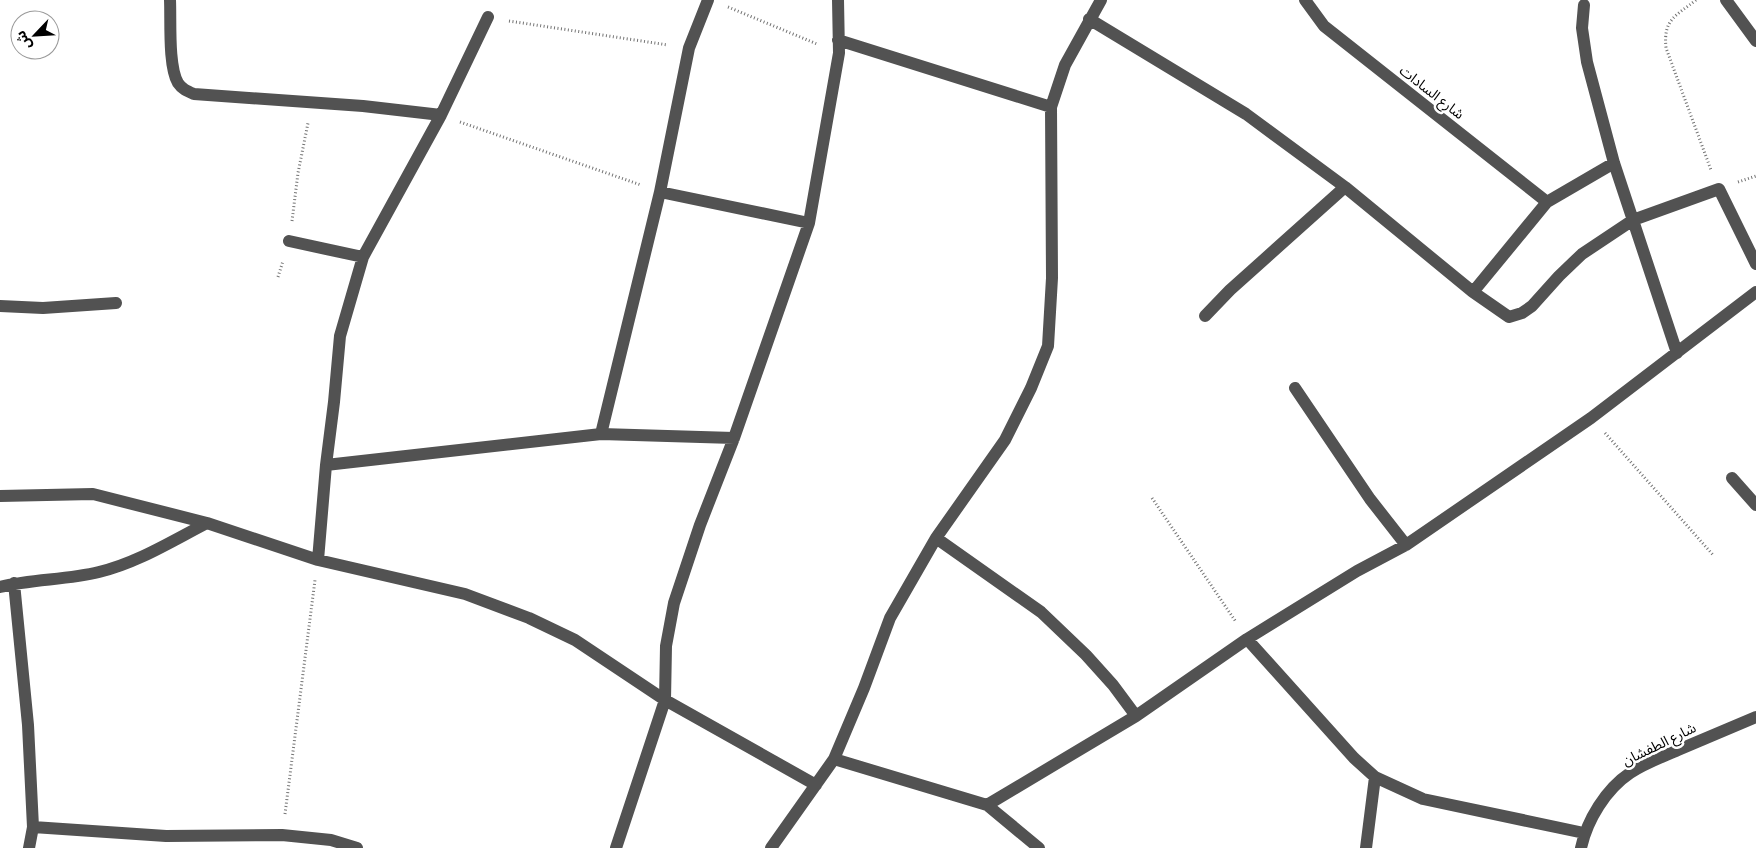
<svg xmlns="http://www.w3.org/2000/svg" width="1756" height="848" viewBox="0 0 1756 848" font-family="Cabin,'Noto Sans Arabic',sans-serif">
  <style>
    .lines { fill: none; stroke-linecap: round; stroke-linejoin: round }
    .path { stroke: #747474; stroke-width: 3; stroke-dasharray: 1 2.5; stroke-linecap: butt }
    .minor { stroke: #525252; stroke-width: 12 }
    .labels { text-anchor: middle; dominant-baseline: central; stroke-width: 5; stroke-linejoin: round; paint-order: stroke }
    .street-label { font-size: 14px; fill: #000; stroke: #fff }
  </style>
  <rect width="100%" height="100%" fill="#fff"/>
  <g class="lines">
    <!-- path -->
    <path class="path" d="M1696 0C1676 16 1663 19 1666 48L1711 170
      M728 7 817 44
      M509 21 668 45
      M460 122 641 185
      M1738 182 1756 176
      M292 221 298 173 308 123
      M278 277 283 261
      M1605 433 1714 556
      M1152 498 1236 622
      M285 814 315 580"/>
    <!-- minor -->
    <path class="minor" d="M170 0C171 20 168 66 178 83 182 89 187 91 194 94L363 106 441 115
      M1305 0 1324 26 1547 202
      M1726 0 1756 41
      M1584 5 1582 28 1587 62 1614 163 1677 353
      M488 17 441 115 363 257 340 336 334 402 326 465 601 434 734 438
      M1089 19 1246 114 1345 187 1473 292 1509 317 1522 313 1532 306 1559 276 1582 254 1633 220 1719 189 1756 264
      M838 40 1051 107
      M660 192 809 223
      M289 241 363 257
      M1473 292 1547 202 1614 163
      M0 306 43 308 116 303
      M1205 316 1230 290 1345 187
      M1295 388 1370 499 1406 545
      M601 434 660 192 689 48 708 0
      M1732 478 1756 505
      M0 496 93 494 207 523 318 560 465 594 529 618 575 640 665 700 816 785
      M936 538 1041 612 1086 655 1113 685 1136 716
      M318 560 326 465
      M14 583 28 725 33 827 29 848
      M0 587C32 579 67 580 99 572 137 563 172 541 207 523
      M1247 639 1354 758 1375 777 1423 799 1584 833
      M834 759 987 805 1039 848
      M987 805 1136 716 1247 639 1357 571 1406 545 1591 418 1756 292
      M33 827 166 836 282 835 331 840 357 848
      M616 848 665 700 666 646 674 603 700 525 734 438 809 223 839 53 838 0
      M771 848 834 759 864 688 890 618 936 538 1005 440 1031 388 1048 346 1052 278 1051 107 1065 65 1101 0
      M1366 848 1375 777
      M1581 848C1587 820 1606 789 1630 773 1645 763 1662 757 1678 750 1704 739 1730 728 1756 717"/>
  </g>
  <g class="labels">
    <!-- street labels -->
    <g class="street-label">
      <text transform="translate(1432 92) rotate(38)">شارع السادات</text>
      <text transform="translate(1659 744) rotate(-26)">شارع الطفشان</text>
    </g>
  </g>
  <!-- north arrow -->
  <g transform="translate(35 35) rotate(245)"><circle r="24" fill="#ffffff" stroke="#999999"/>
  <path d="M0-4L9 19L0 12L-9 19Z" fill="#000000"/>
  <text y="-8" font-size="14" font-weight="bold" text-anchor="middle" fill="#000000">ش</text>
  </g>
</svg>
